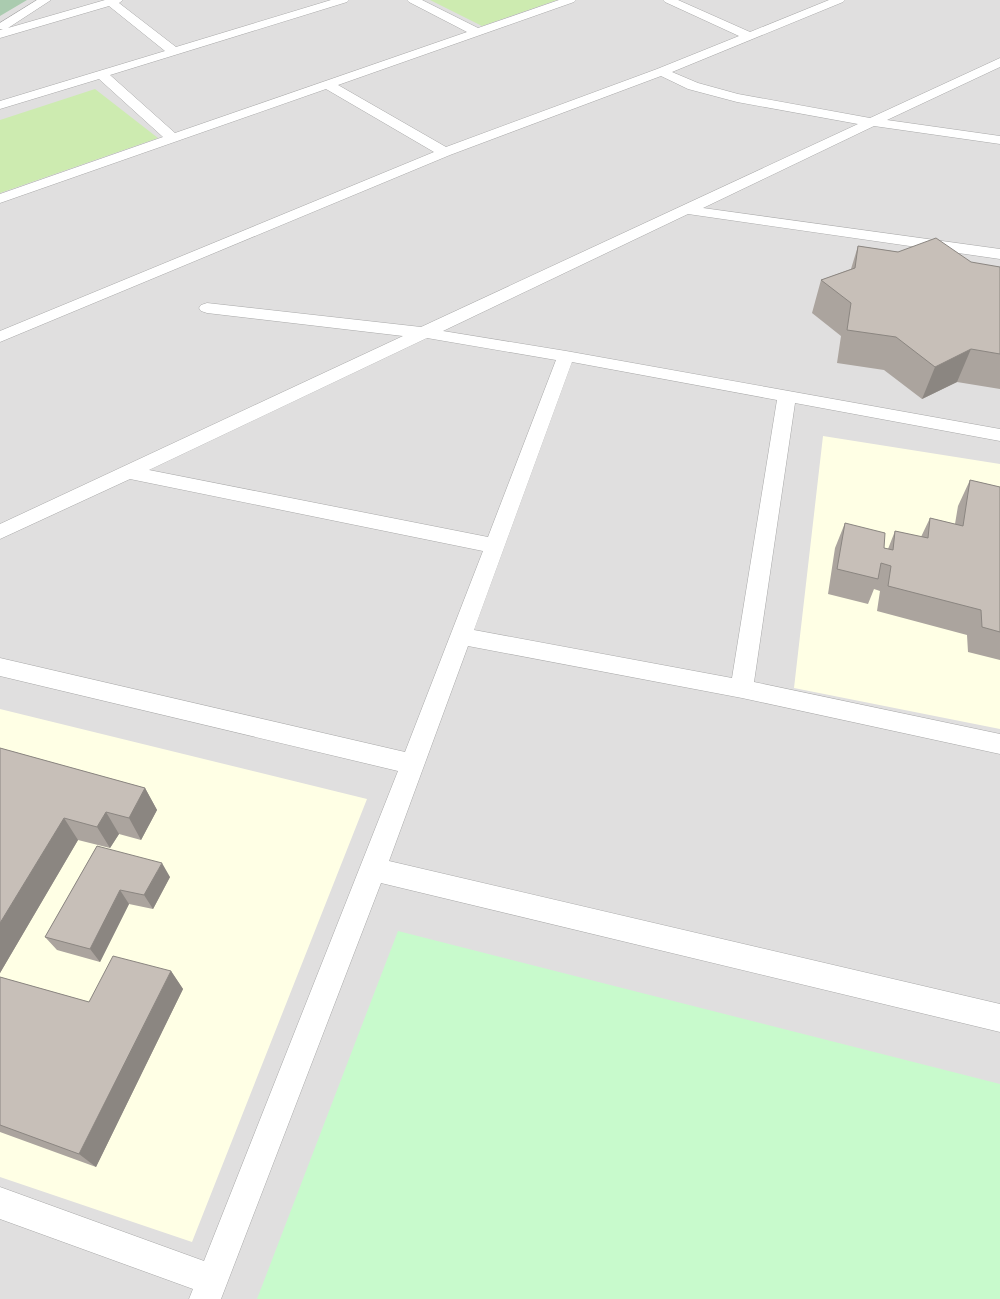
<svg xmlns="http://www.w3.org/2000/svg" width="1000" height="1299" viewBox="0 0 1000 1299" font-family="Ubuntu,sans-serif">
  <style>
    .residential { fill: #e0dfdf }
    .education { fill: #ffffe5 }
    .grass { fill: #cdebb0 }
    .cemetery { fill: #aacbaf }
    .park { fill: #c8facc }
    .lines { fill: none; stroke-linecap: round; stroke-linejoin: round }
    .minor-casing { stroke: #a9a9a9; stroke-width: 1 }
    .minor { fill: #fff; fill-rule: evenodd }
    .wall { fill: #aba49e }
    .shaded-wall { fill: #8b8681 }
    .building { fill: #c7bfb8; stroke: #8b8681 }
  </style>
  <rect width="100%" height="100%" fill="#f2efe9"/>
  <!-- residential -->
  <path class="residential" d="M0 0H1000V1299H0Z"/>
  <!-- education -->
  <path class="education" d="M823 436 1000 464V729L794 688Z
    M0 709 367 799 192 1242 0 1177Z"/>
  <!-- grass -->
  <path class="grass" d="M430 0H557L482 26Z
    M95 89 158 138 0 193V120Z"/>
  <!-- cemetery -->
  <path class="cemetery" d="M0 0H27L0 16Z"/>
  <!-- park -->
  <path class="park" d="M398 931 1000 1084V1299H257Z"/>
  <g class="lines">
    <defs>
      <path id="minor" d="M37 0H51L8 28 105 0H123L119 3 176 47 331 0H349L347 2 110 75 175 133 467 32 409 2 407 0H422L478 28 559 0H576L574 2 338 85 446 147 657 69 739 36 665 2 663 0H678L750 32 829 0H845L843 2 672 72 698 83 738 94 870 118 1000 58V67L887 120 1000 136V144L874 126 703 208 1000 249V259L688 214 443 331 566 351 1000 429V441L795 403 754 682 1000 734V754L742 698 468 646 389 861 1000 1004V1032L381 883 221 1299H189L193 1289 0 1219V1187L204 1261 398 771 0 676V658L405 752 483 551 130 479 0 539V524L403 336 207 313 201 311 199 308 201 305 207 303 421 327 858 124 737 102 688 89 661 76 450 155 0 342V331L434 152 326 89 0 203V194L163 137 99 79 0 109V101L165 51 109 6 0 38V30L3 29H0V23ZM427 338 556 360 488 537 149 470ZM572 362 777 400 732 678 474 630Z"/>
    </defs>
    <!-- minor casing -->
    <use href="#minor" class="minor-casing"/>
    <!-- minor -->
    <use href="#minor" class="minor"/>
  </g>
  <!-- wall -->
  <path class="wall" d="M858 246 1000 267V389L957 382 922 399 884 370 837 363 841 336 812 313 821 280 851 269Z
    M970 480 1000 487V660L968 652 967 635 877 611 880 591 874 589 868 604 828 594 835 548 845 523 884 548 888 549 895 531 921 537 930 518 955 524 958 506Z
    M0 748 145 788 157 810 141 840 119 834 110 848 78 840 0 973Z
    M97 846 170 877 153 909 129 904 100 962 57 950 45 937Z
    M171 971 183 989 96 1167 0 1132V977L89 1002Z"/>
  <!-- shaded-wall -->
  <path class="shaded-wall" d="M971 349 957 382 922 399 935 367Z
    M145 788 157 810 141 840 129 818Z
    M106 812 119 834 110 848 97 827Z
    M64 818 78 840 0 973V923Z
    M162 863 170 877 153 909 144 895Z
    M120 890 129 904 100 962 90 949Z
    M171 971 183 989 96 1167 79 1154Z"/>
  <!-- building -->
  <path class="building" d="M936 238 971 262 1000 267V354L971 349 935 367 896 337 847 330 851 303 821 280 855 268 858 246 898 252Z
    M970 480 1000 487V632L982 627 981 610 888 586 891 566 881 563 878 579 837 569 845 523 885 533 884 548 893 550 895 531 928 538 930 518 963 526Z
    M0 748 145 788 129 818 106 812 97 827 64 818 0 923Z
    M97 846 162 863 144 895 120 890 90 949 45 937Z
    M113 956 171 971 79 1154 0 1125V977L89 1002Z"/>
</svg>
